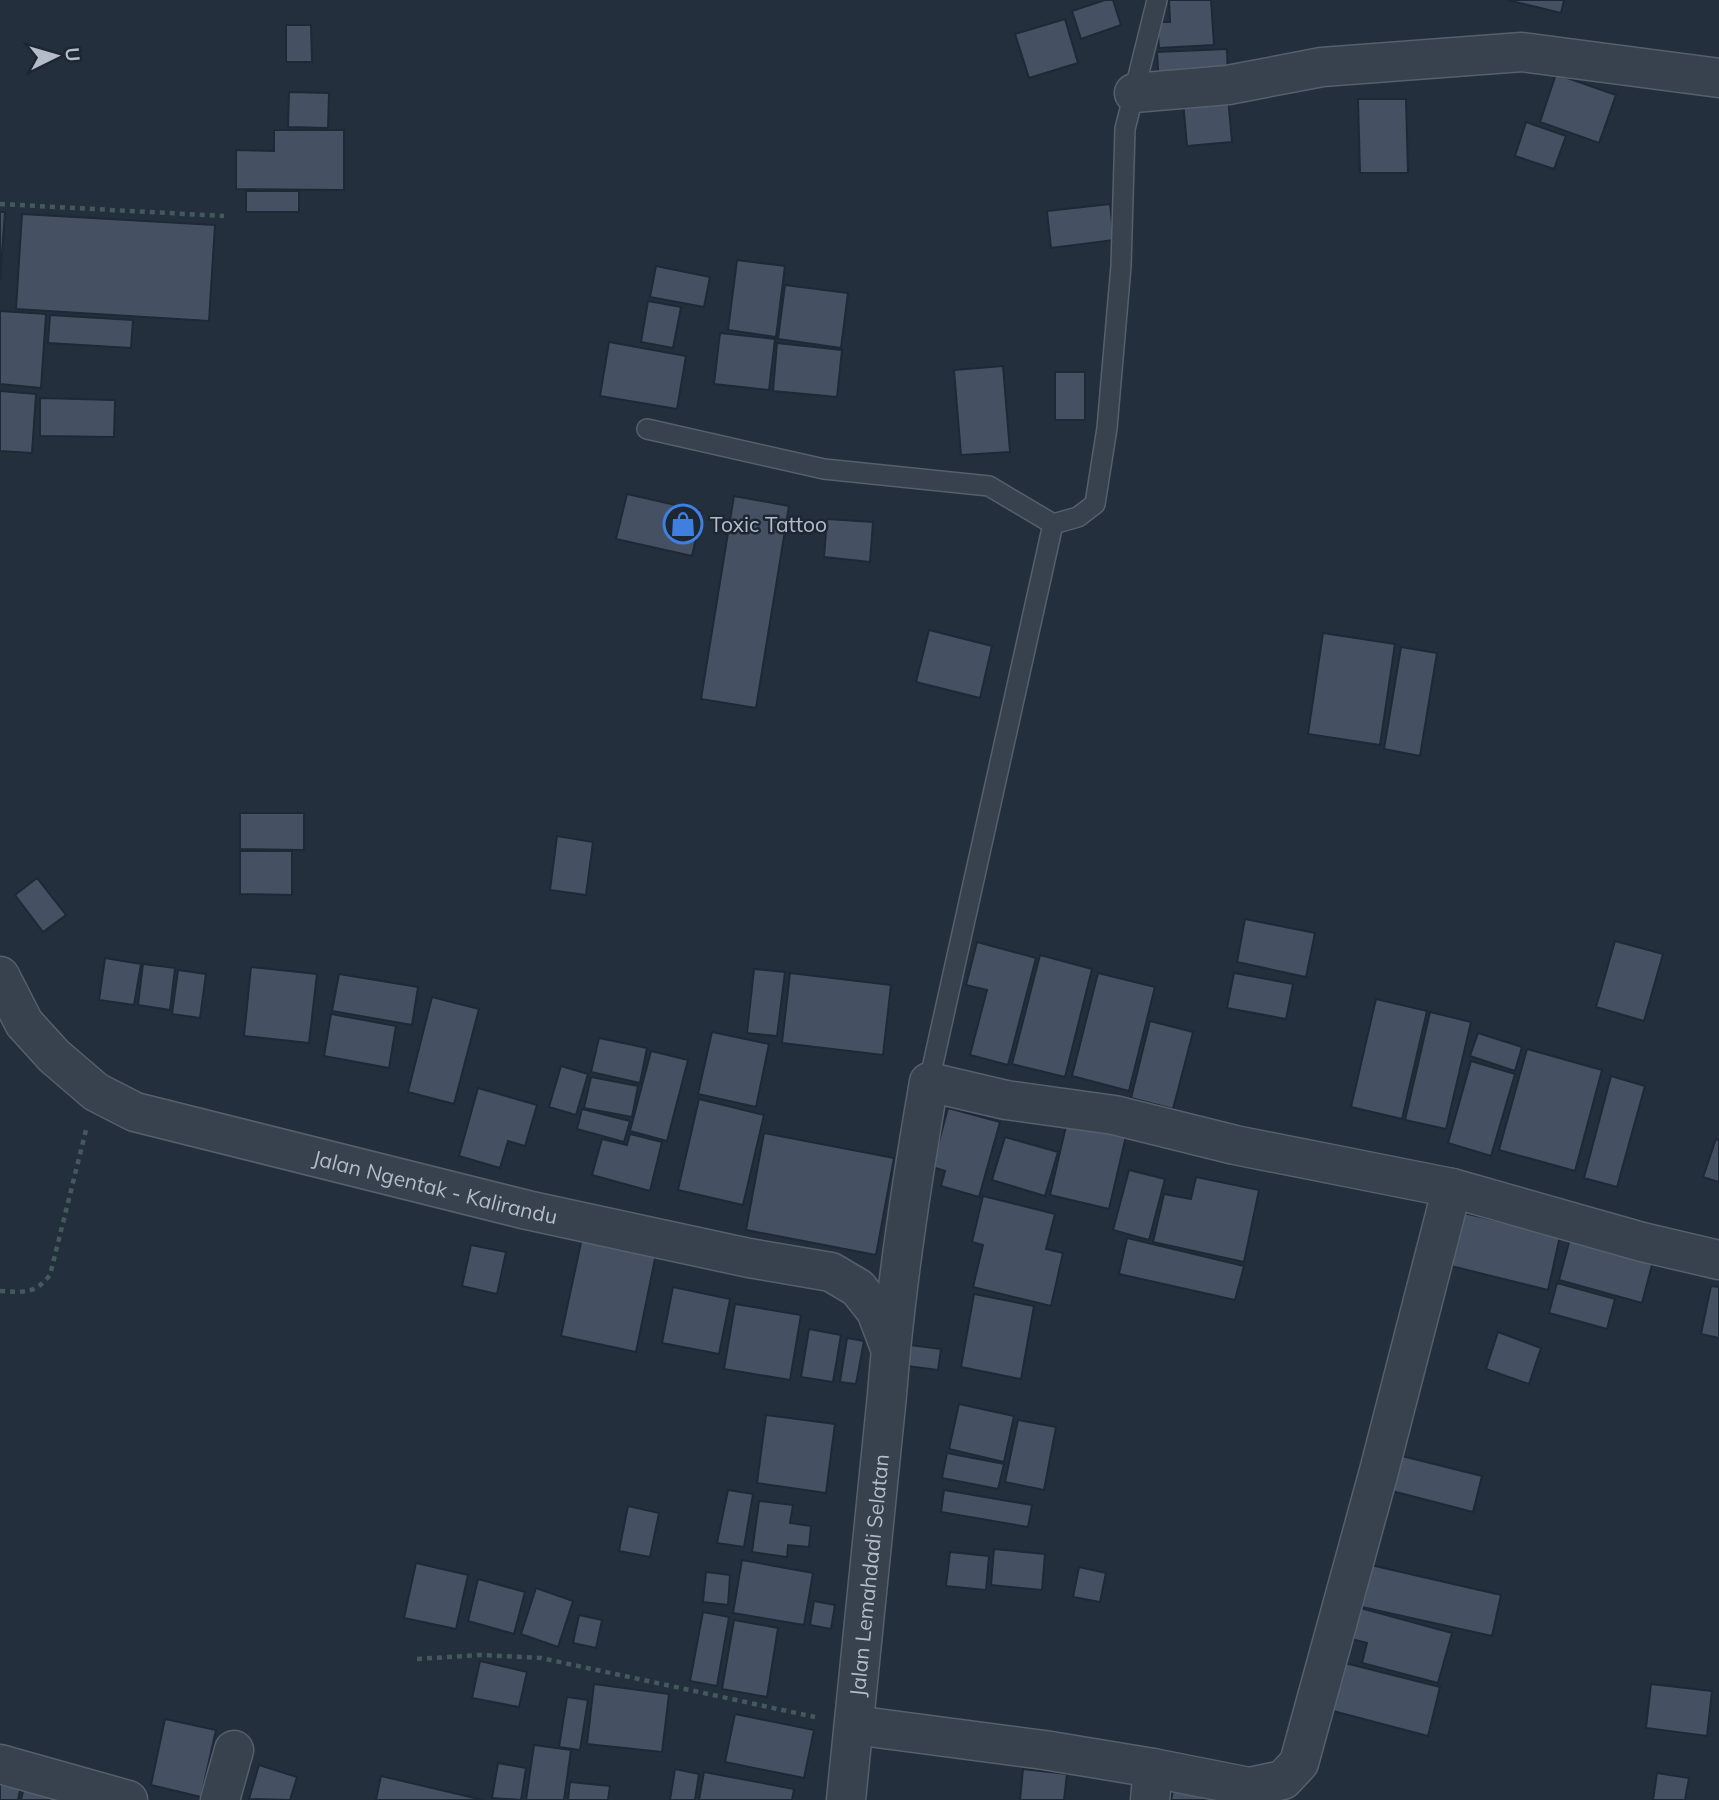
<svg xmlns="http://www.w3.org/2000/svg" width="1719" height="1800" viewBox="0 0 1719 1800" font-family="Mulish,sans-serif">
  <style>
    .building { fill: #455162; stroke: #1f2835; stroke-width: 2 }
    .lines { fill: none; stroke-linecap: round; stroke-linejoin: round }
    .lane-casing { stroke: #565f6c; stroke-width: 22 }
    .street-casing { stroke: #565f6c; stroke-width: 41 }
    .path { stroke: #44595c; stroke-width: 4.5; stroke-dasharray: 5 5; stroke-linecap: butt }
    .lane { stroke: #38414e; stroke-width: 19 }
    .street { stroke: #38414e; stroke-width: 38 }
    .labels { text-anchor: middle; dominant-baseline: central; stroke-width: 5; stroke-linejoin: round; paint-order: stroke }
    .poi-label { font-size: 21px; fill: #b4bcc9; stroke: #1d2633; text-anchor: start }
    .street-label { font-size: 21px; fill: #b4bcc9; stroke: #1d2633 }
  </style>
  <rect width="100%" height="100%" fill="#242f3e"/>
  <!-- building -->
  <path class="building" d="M1105 0H1113L1121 25 1081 39 1072 11Z
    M1169 0H1211L1214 45 1159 48 1157 22H1170Z
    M1507 0H1564L1561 13Z
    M1065 19 1078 63 1029 78 1015 34Z
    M286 25H311L312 62H286Z
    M1227 49 1228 83 1159 87 1157 52Z
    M1556 74 1616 95 1599 143 1540 122Z
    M1227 86 1232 142 1187 146 1182 90Z
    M289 92 329 93 328 128 288 127Z
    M1358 99H1406L1408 173H1360Z
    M1526 122 1566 136 1554 169 1515 156Z
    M274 130H344V190L236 189V150L274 151Z
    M246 191H299V212H246Z
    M1110 204 1114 240 1051 248 1047 211Z
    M0 212H5L0 281Z
    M22 214 215 225 209 321 16 309Z
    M737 260 785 266 776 337 728 330Z
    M656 266 710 277 704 307 650 297Z
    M785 285 848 293 841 348 778 339Z
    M648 301 681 307 673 348 641 342Z
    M0 311 46 314 41 388 0 384Z
    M50 315 133 320 131 348 48 343Z
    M720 333 775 339 769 390 714 384Z
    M609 342 686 356 677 409 600 396Z
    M777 343 842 350 837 397 773 391Z
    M1003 366 1010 452 961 455 954 370Z
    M1055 372H1085V420H1055Z
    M0 391 36 394 32 453 0 451Z
    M40 398 115 400 114 437 40 436Z
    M627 494 702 511 692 556 616 539Z
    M734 496 789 506 756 708 701 699Z
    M827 519 873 522 870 562 824 557Z
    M929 630 992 646 980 698 916 682Z
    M1323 633 1395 644 1380 745 1308 734Z
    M1401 647 1437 653 1420 756 1384 749Z
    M240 813H304V850L240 849Z
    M557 836 593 842 586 895 550 890Z
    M240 851H292V895L240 894Z
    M37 878 66 915 43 932 15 895Z
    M1245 919 1315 933 1306 977 1237 962Z
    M1615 941 1663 954 1644 1021 1596 1007Z
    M977 942 1036 958 1008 1065 970 1055 987 990 966 985Z
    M1040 955 1092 969 1065 1077 1012 1064Z
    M105 958 141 964 134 1005 99 1000Z
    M143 964 175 968 170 1010 138 1005Z
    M251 967 317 974 309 1043 244 1036Z
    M754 969 785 972 777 1036 747 1033Z
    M178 970 206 974 200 1018 172 1014Z
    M790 973 891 985 883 1055 782 1043Z
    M1098 973 1155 987 1129 1091 1072 1076Z
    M1234 973 1293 984 1286 1019 1227 1008Z
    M339 974 418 987 412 1025 332 1011Z
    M432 997 479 1009 454 1104 408 1092Z
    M1376 999 1427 1011 1402 1119 1351 1107Z
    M1430 1012 1471 1022 1446 1129 1405 1120Z
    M331 1014 396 1026 389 1068 324 1056Z
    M1150 1021 1193 1032 1173 1109 1131 1098Z
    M712 1032 769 1044 756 1107 698 1094Z
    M1478 1033 1522 1047 1515 1071 1470 1056Z
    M599 1038 647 1048 640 1083 591 1072Z
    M1527 1049 1602 1070 1575 1171 1499 1150Z
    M651 1051 688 1060 667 1141 630 1131Z
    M1471 1061 1515 1074 1491 1156 1448 1143Z
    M561 1066 588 1074 576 1115 549 1107Z
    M1611 1076 1645 1086 1617 1187 1584 1178Z
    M591 1077 638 1086 632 1117 584 1108Z
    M478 1088 537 1105 525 1146 508 1141 500 1168 459 1156Z
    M699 1099 764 1115 743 1205 678 1190Z
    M948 1108 1000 1122 979 1197 941 1186 945 1171 932 1167Z
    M582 1109 630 1121 624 1142 577 1129Z
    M1067 1122 1126 1136 1109 1209 1050 1195Z
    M764 1133 894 1158 876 1255 746 1230Z
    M630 1134 662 1142 650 1191 592 1175 602 1139 627 1145Z
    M1005 1137 1058 1152 1045 1196 992 1180Z
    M1716 1139 1719 1140V1182L1703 1177Z
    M1129 1170 1165 1179 1149 1240 1113 1230Z
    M1196 1177 1259 1190 1244 1262 1153 1242 1164 1194 1191 1199Z
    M983 1196 1055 1214 1046 1249 1063 1253 1051 1306 973 1287 983 1245 972 1242Z
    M1460 1212 1560 1236 1548 1290 1447 1265Z
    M1571 1235 1654 1257 1642 1303 1559 1280Z
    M582 1238 656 1254 636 1352 561 1336Z
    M1127 1238 1244 1266 1235 1300 1119 1274Z
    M471 1245 506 1252 497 1294 462 1286Z
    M1557 1283 1615 1299 1607 1329 1549 1313Z
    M1711 1286 1719 1287V1338L1701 1334Z
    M673 1287 730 1299 719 1354 662 1343Z
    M974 1294 1034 1306 1021 1379 961 1367Z
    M735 1304 801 1315 790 1380 724 1369Z
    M809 1329 841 1335 833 1382 801 1377Z
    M1498 1332 1541 1348 1529 1384 1486 1369Z
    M847 1338 864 1341 856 1384 840 1382Z
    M910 1345 941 1349 938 1370 907 1366Z
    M959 1404 1014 1416 1004 1462 949 1449Z
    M766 1415 835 1424 826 1493 757 1483Z
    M1018 1420 1056 1427 1044 1490 1005 1482Z
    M947 1453 1004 1464 998 1489 942 1478Z
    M1402 1456 1482 1476 1473 1512 1392 1491Z
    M728 1490 753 1494 744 1547 717 1543Z
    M944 1490 1032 1505 1028 1527 941 1512Z
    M759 1501 793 1505 790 1523 811 1526 809 1547 788 1545 787 1557 752 1552Z
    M628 1506 659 1513 650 1557 619 1551Z
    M994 1549 1045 1554 1042 1590 991 1585Z
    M950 1552 989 1556 986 1590 946 1586Z
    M742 1560 813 1573 804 1625 733 1613Z
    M416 1563 468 1575 456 1629 404 1618Z
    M1362 1563 1501 1595 1492 1636 1353 1605Z
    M1079 1567 1106 1573 1100 1602 1073 1597Z
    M706 1572 730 1575 728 1605 703 1602Z
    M478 1579 525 1592 514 1634 468 1621Z
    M536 1588 573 1601 558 1647 521 1634Z
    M814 1601 835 1605 831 1629 810 1625Z
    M1353 1606 1452 1633 1438 1683 1362 1663 1367 1643 1344 1637Z
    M703 1612 729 1617 717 1686 690 1681Z
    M579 1615 602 1620 596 1648 573 1643Z
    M734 1620 778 1628 767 1697 722 1689Z
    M480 1661 527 1672 519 1707 472 1698Z
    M1345 1663 1440 1687 1428 1736 1333 1711Z
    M594 1684 669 1694 662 1752 587 1744Z
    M1651 1684 1712 1691 1707 1736 1646 1728Z
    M567 1697 588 1700 580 1750 559 1747Z
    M735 1714 814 1730 804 1778 725 1762Z
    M165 1719 216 1730 201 1797 151 1785Z
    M534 1745 571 1750 564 1800H526Z
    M498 1763 526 1768 521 1800 492 1798Z
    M259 1765 297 1777 290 1800 249 1799Z
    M675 1769 699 1774 695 1800H670Z
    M1023 1769 1067 1774 1064 1800H1020Z
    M704 1772 794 1789 792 1800H699Z
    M1657 1773 1689 1778 1685 1800H1653Z
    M381 1776 483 1800H376Z
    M0 1781 21 1785 18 1800H0Z
    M570 1782 610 1786 608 1800H568Z
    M1174 1786 1243 1800H1171Z
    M24 1787 79 1800H21Z"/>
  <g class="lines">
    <defs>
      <path id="lane" d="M647 429 824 469 989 486 1053 524 1078 517 1095 504 1107 428 1121 266 1125 129 1157 0
        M929 1082 1053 524"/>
      <g id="street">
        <path d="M1134 93 1228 85 1322 67 1522 52 1719 78"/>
        <path id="s1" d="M0 976 24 1023 54 1056 96 1092 135 1112 527 1210 749 1258 831 1272 858 1288 876 1311 890 1348"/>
        <path d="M854 1725 1044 1750 1153 1768 1150 1800"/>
        <path d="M0 1764 128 1800"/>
        <path d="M1153 1768 1249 1787 1283 1780 1299 1763 1379 1471 1452 1188"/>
        <path d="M220 1800 234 1750"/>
        <path id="s2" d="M846 1800 887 1395C895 1290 911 1186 929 1082L1006 1100 1114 1115 1235 1145 1452 1188 1642 1242 1719 1260"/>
      </g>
    </defs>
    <!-- lane casing -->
    <use href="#lane" class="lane-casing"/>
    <!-- street casing -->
    <use href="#street" class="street-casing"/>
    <!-- path -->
    <path class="path" d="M0 204 224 216
      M0 1291C24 1292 34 1295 50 1275L86 1130
      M417 1659 480 1655 541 1658 815 1717"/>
    <!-- lane -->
    <use href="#lane" class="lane"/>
    <!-- street -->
    <use href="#street" class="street"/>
  </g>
  <!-- icons -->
  <defs>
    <symbol id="shop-ring" viewBox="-11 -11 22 22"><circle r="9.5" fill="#1d2633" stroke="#3f7fe0" stroke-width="1.5"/><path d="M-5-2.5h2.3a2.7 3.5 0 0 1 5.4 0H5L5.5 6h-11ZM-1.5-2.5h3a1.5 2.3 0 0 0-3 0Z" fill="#3f7fe0"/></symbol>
  </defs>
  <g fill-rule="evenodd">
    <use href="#shop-ring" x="661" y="502" width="44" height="44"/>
  </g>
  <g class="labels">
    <!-- poi labels -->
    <g class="poi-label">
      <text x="710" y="524">Toxic Tattoo</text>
    </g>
    <!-- street labels -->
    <g class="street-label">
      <text stroke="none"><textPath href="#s1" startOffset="506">Jalan Ngentak - Kalirandu</textPath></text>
      <text stroke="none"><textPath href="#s2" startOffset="226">Jalan Lemahdadi Selatan</textPath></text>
    </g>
  </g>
  <!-- north arrow -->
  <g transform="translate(56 56) rotate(85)" stroke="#1d2633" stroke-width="5" paint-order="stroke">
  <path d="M0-5L12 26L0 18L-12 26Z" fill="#b4bcc9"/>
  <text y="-10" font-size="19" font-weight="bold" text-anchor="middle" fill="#b4bcc9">U</text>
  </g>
</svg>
